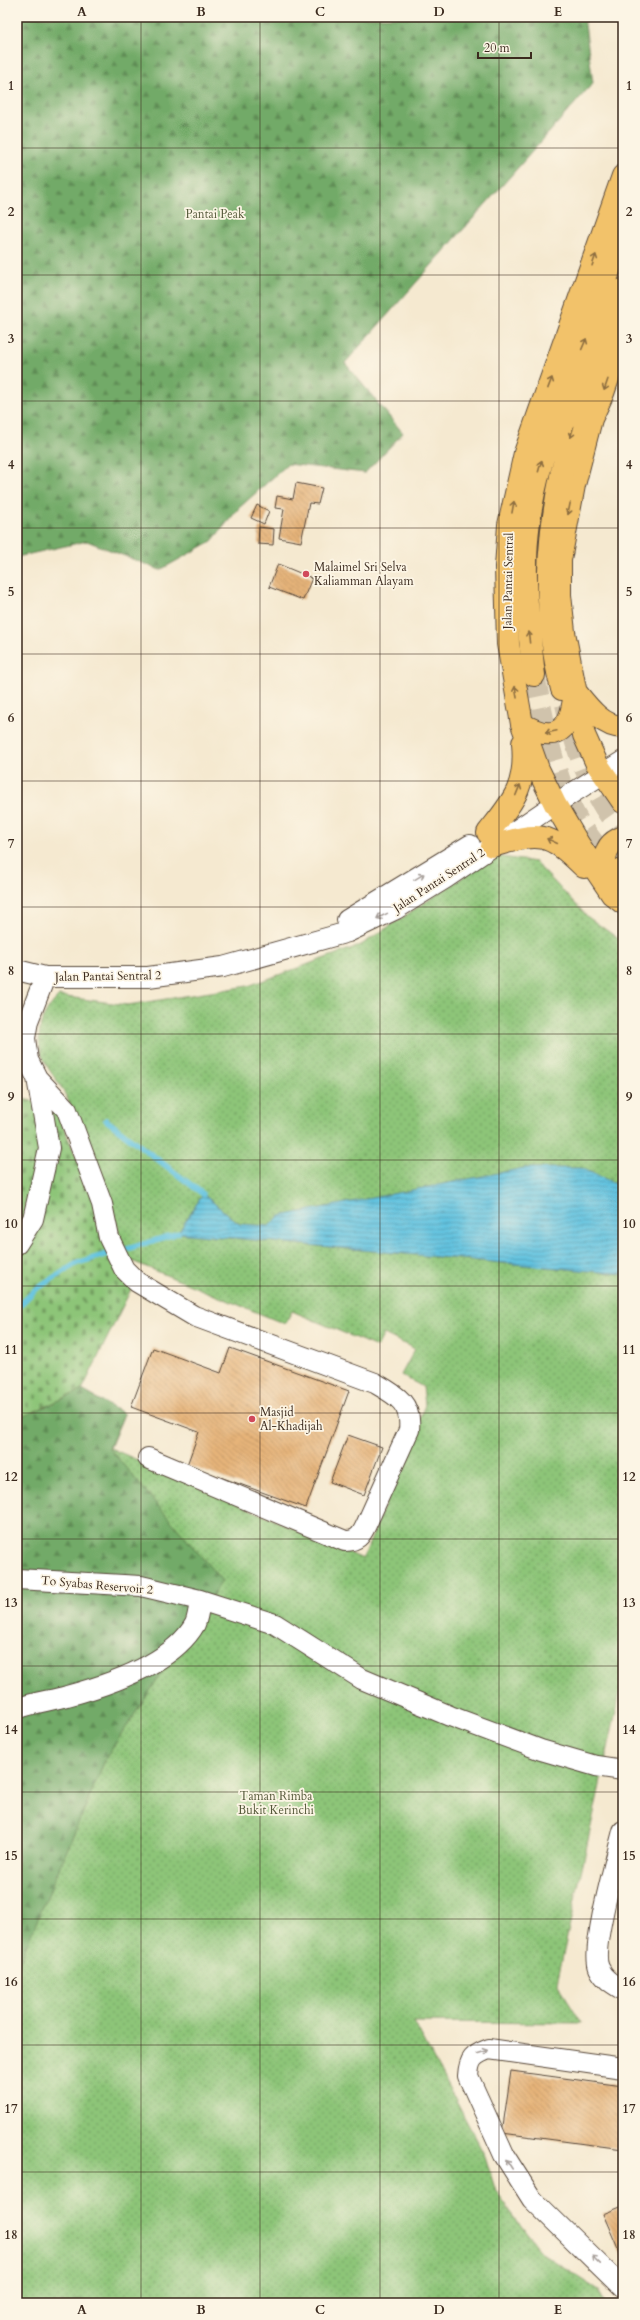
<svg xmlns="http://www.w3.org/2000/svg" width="640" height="2320" viewBox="0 0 640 2320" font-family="Cardo,serif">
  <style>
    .grass { fill: url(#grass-dots); stroke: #64784b }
    .forest { fill: url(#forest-firs); stroke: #566a43 }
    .cemetery { fill: url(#cemetery-stones); stroke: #64784b }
    .water { fill: url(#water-rules); stroke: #4e767f }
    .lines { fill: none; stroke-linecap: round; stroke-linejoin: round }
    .stream { stroke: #62c3e0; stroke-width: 5.5 }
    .building { fill: url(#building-back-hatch) }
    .highway-tunnel { stroke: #d0c3ac; stroke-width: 22; stroke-dasharray: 22 11; stroke-linecap: butt }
    .minor-casing { stroke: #574739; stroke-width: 22 }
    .major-casing { stroke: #574739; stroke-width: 24 }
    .highway-casing { stroke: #574739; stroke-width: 24 }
    .minor { stroke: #fff; stroke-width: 20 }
    .major { stroke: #f2c26a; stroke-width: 22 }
    .highway { stroke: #f2c26a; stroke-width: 22 }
    .oneway { stroke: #8d6e40 }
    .oneway2 { stroke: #a79f9a }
    .grid { fill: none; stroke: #3b2a1e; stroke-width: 1; stroke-opacity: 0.55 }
    .poi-dot { fill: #d1495b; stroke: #fcf5e5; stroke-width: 1.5 }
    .labels { text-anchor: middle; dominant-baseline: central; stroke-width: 3.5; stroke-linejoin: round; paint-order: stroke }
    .park-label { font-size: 12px; fill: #545839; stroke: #fcf5e5 }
    .poi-label { font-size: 12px; fill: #3b2a1e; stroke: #fcf5e5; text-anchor: start }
    .street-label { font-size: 12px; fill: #3b2a1e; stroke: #fcf5e5 }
    .neatline { fill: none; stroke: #3b2a1e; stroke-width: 1.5 }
    .grid-label { font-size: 13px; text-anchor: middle; font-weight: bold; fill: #3b2a1e }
  </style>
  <defs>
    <pattern id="grass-dots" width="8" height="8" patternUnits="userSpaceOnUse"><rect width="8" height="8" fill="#8dc578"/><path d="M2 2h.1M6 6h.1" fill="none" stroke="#74a062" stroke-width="1.8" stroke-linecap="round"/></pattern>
    <pattern id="forest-firs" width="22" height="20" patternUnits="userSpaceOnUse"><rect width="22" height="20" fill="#72aa68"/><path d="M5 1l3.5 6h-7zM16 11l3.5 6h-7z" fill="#5f8b55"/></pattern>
    <pattern id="cemetery-stones" width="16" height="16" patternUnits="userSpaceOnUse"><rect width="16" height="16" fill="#8dc578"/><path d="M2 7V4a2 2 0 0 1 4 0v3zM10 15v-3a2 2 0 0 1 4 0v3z" fill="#74a062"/></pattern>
    <pattern id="water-rules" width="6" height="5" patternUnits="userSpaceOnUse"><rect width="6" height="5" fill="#62c3e0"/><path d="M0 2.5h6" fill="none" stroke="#529fb5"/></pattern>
    <pattern id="building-back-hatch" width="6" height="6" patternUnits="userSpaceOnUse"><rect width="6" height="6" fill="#e6b479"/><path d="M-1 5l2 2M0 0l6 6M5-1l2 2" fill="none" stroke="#bc9363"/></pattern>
  </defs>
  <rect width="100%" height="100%" fill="#fcf5e5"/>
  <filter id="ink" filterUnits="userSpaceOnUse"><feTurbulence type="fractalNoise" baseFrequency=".025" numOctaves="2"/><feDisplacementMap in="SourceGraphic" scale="8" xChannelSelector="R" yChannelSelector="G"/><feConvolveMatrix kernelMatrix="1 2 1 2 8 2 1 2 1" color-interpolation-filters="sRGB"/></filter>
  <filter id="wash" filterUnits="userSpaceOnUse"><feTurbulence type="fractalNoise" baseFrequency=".012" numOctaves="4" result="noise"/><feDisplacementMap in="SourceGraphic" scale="16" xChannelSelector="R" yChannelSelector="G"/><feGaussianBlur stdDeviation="0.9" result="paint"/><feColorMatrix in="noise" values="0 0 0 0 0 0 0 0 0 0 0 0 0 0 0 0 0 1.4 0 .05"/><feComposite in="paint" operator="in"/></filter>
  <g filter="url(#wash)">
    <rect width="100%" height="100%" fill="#f5e9d0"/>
    <!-- grass -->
    <path class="grass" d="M495 856 535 862 588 917 623 942V1187L581 1168 269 1226 239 1224 203 1194 178 1233 623 1274V1679L557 1983 582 2023 414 2022 485 2156 496 2192 542 2254 598 2290 605 2303H17V1419L82 1390 124 1414 110 1448 363 1559 425 1405 423 1387 401 1375 415 1349 384 1334 377 1347 292 1311 285 1324 127 1259C111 1203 92 1148 66 1096 56 1075 40 1065 39 1039 39 1021 47 1008 59 996L128 1005 248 986 361 945Z"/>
    <!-- forest -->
    <path class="forest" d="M17 17H584L593 83 345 363 403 433 365 473 288 464 239 508 212 541 160 570 87 541 17 557Z
      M82 1390 124 1414 109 1448 222 1581 106 1758 17 1968V1419Z
      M81 2300 103 2303H61Z"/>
    <!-- cemetery -->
    <path class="cemetery" d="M17 1098 54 1105 132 1287 82 1390 17 1419Z"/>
    <!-- water -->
    <path class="water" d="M524 1168H581L623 1187V1274L178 1233 203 1194 239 1224 269 1226 280 1216Z"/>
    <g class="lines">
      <!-- stream -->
      <path class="stream" d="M106 1120 203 1194
        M124 1250 178 1233
        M17 1308 35 1290 77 1263 108 1254"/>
    </g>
    <g id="blocks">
      <!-- building -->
      <path class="building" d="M296 483 322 488 318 504 309 503 301 542 279 538 284 509 275 508 277 496 293 499Z
        M257 505 269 511 264 524 251 518Z
        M259 527 274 529 273 545 258 544Z
        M278 564 312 578 303 600 269 587Z
        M153 1348 221 1373 230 1348 349 1391 306 1508 187 1465 199 1432 131 1407Z
        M348 1435 382 1447 364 1495 330 1482Z
        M511 2071 623 2086V2149L502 2133Z
        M623 2206V2260L603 2214Z"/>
    </g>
  </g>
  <g filter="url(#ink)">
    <use href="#blocks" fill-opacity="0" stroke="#574739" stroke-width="1"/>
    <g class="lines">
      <!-- highway-tunnel -->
      <path class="highway-tunnel" d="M534 675C543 719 551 765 570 806 581 830 599 850 616 870
        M566 704C576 749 591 796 623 832"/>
      <defs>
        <path id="minor" d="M347 920 470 845
          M17 970 45 977H148L223 967 348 932 396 909 446 878 555 804 623 761
          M45 977 28 1021 25 1038 28 1060 37 1078 67 1110 102 1204 109 1238 124 1269 137 1282 194 1316 375 1383C396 1395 412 1403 409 1430L366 1525C361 1536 357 1541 345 1541L148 1458
          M17 1244 33 1219 49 1148 37 1078
          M17 1579 141 1586 200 1600 275 1624 362 1679 450 1716 541 1750 596 1766 623 1770
          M17 1709C33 1702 50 1701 67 1696 108 1685 173 1663 195 1624 198 1617 199 1607 200 1600
          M623 1831C617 1856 590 1949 599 1968 604 1979 613 1984 623 1990
          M623 2068 489 2049C473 2055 469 2059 468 2076L504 2155 532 2199 623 2288"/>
        <path id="major" d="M623 176 525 453 509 525 506 567 508 644 522 724 538 769 555 804 579 845 612 894 623 903
          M623 335 603 393 591 419 574 485 560 560V595L564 632 584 735 597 764 623 802
          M575 691C587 706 602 727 623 727
          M522 724C552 742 570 734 574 698
          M488 833C513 801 527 787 523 743
          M492 846C541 832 547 831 584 867
          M609 884C603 865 601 845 623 837"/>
        <path id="highway" d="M534 675C528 624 522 573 529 521 538 456 563 397 587 337 601 300 612 262 623 224
          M562 689C539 603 548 511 574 427 588 381 607 336 623 290
          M617 871 623 876"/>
      </defs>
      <!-- minor casing -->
      <use href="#minor" class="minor-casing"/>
      <!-- major casing -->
      <use href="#major" class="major-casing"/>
      <!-- highway casing -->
      <use href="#highway" class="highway-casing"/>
      <!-- minor -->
      <use href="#minor" class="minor"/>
      <!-- major -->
      <use href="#major" class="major"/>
      <!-- highway -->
      <use href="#highway" class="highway"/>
    </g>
    <!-- one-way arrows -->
    <defs><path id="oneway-shaft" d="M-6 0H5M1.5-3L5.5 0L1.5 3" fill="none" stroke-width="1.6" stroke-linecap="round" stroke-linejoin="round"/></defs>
    <g class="oneway">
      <use href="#oneway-shaft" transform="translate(594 260) rotate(-71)"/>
      <use href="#oneway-shaft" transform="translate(584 344) rotate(-67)"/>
      <use href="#oneway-shaft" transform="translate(550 383) rotate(-69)"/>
      <use href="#oneway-shaft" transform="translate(606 385) rotate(109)"/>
      <use href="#oneway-shaft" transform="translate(572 432) rotate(106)"/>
      <use href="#oneway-shaft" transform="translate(540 466) rotate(-74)"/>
      <use href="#oneway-shaft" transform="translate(513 507) rotate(-80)"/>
      <use href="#oneway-shaft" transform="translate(569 509) rotate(101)"/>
      <use href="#oneway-shaft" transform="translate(529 637) rotate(-96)"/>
      <use href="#oneway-shaft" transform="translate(516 692) rotate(-100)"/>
      <use href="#oneway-shaft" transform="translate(551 732) rotate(168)"/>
      <use href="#oneway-shaft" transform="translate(518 790) rotate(-68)"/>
      <use href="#oneway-shaft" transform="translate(552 841) rotate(-155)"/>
    </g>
    <g class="oneway2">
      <use href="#oneway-shaft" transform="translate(419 877) rotate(-31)"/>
      <use href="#oneway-shaft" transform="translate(382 916) rotate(154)"/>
      <use href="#oneway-shaft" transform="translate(483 2052) rotate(-18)"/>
      <use href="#oneway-shaft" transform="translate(509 2164) rotate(-123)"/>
      <use href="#oneway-shaft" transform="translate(596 2260) rotate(-136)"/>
    </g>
  </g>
  <!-- grid -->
  <path class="grid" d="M141 17V2303M260 17V2303M380 17V2303M499 17V2303M17 148H623M17 275H623M17 401H623M17 528H623M17 654H623M17 781H623M17 907H623M17 1034H623M17 1160H623M17 1286H623M17 1413H623M17 1539H623M17 1666H623M17 1792H623M17 1919H623M17 2045H623M17 2172H623"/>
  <!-- markers -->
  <g class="poi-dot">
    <circle cx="306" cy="574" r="4"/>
    <circle cx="252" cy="1419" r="4"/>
  </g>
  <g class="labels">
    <!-- park labels -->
    <g class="park-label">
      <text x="215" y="214">Pantai Peak</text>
      <text x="276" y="1796">Taman Rimba<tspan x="276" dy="14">Bukit Kerinchi</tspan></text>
    </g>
    <!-- poi labels -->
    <g class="poi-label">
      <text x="314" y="567">Malaimel Sri Selva<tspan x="314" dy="14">Kaliamman Alayam</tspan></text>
      <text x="260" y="1412">Masjid<tspan x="260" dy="14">Al-Khadijah</tspan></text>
    </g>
    <!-- street labels -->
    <g class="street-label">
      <text transform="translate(508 581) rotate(-89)">Jalan Pantai Sentral</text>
      <text transform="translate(439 880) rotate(-33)">Jalan Pantai Sentral 2</text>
      <text transform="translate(108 976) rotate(-1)">Jalan Pantai Sentral 2</text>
      <text transform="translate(97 1585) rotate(5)">To Syabas Reservoir 2</text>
    </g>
  </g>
  <!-- margin -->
  <rect width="640" height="2320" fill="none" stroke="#fcf5e5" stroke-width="44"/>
  <!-- scale -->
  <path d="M478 52v6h53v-6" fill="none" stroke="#3b2a1e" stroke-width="2"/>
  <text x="484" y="52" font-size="12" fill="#3b2a1e" stroke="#fcf5e5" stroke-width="3" paint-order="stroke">20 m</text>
  <rect x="22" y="22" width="596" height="2276" class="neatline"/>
  <g class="grid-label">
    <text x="82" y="16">A</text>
    <text x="201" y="16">B</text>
    <text x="320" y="16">C</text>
    <text x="439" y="16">D</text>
    <text x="558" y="16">E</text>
    <text x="11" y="90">1</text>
    <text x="629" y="90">1</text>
    <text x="11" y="216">2</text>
    <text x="629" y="216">2</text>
    <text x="11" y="343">3</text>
    <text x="629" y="343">3</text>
    <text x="11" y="469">4</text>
    <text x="629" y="469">4</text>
    <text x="11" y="596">5</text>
    <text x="629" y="596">5</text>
    <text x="11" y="722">6</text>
    <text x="629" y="722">6</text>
    <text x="11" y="848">7</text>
    <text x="629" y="848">7</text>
    <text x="11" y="975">8</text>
    <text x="629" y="975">8</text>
    <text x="11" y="1101">9</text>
    <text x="629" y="1101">9</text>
    <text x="11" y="1228">10</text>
    <text x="629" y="1228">10</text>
    <text x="11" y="1354">11</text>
    <text x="629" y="1354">11</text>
    <text x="11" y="1481">12</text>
    <text x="629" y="1481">12</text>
    <text x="11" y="1607">13</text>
    <text x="629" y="1607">13</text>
    <text x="11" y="1734">14</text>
    <text x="629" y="1734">14</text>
    <text x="11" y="1860">15</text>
    <text x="629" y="1860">15</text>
    <text x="11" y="1986">16</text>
    <text x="629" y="1986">16</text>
    <text x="11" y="2113">17</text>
    <text x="629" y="2113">17</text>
    <text x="11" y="2239">18</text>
    <text x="629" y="2239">18</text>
    <text x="82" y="2314">A</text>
    <text x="201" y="2314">B</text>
    <text x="320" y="2314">C</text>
    <text x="439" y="2314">D</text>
    <text x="558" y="2314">E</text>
  </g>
</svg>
